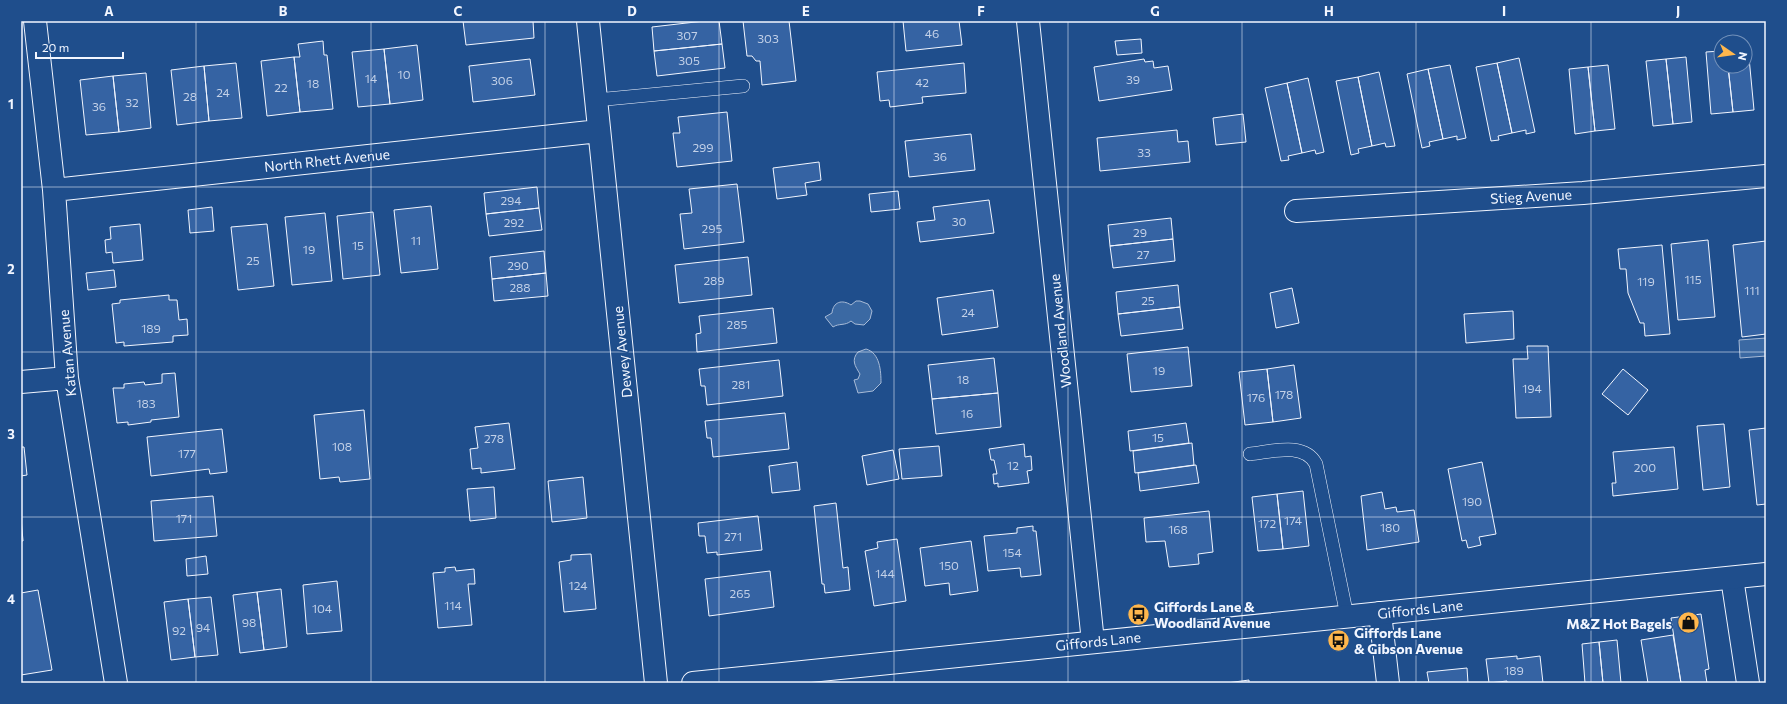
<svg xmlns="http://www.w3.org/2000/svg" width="1787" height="704" viewBox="0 0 1787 704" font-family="Commissioner,sans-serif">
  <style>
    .water { fill: #3b69a3; stroke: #a8bbd7 }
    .building { fill: #3563a3; stroke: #f2f6ff }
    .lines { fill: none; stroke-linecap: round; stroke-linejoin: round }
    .service-casing { stroke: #f2f6ff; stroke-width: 14 }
    .minor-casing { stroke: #f2f6ff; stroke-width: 24 }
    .tertiary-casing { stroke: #f2f6ff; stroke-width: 24 }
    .service { stroke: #1f4e8c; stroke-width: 13 }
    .minor { stroke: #1f4e8c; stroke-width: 22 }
    .tertiary { stroke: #1f4e8c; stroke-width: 22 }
    .grid { fill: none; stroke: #f2f6ff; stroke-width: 1; stroke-opacity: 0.55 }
    .labels { text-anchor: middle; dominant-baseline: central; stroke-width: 3; stroke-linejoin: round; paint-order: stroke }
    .number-label { font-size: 12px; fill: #c3d1e8 }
    .street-label { font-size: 14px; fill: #f2f6ff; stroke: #1f4e8c }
    .poi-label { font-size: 14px; font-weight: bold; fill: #f2f6ff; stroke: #1f4e8c; text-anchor: start }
    .neatline { fill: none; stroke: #f2f6ff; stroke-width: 1.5 }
    .grid-label { font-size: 13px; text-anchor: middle; font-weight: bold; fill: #f2f6ff }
  </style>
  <rect width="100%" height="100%" fill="#1f4e8c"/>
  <!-- water -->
  <path class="water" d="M856 301H860L868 304 872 311 870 319 864 325 855 324 851 321C845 326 839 323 833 327L825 317 832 313C833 302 842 299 851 305Z
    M1766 338V356L1740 358 1739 340Z
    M866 349C880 353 881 371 881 383L873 391 858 393 854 380 858 379 860 374C855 366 851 360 858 352Z"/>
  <!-- building -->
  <path class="building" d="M463 21H533L534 38 466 45Z
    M704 21H719L722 44 654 51 652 27Z
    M743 21H789L796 81 762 85 760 61H756L752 56H747Z
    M903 21H959L962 45 906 51Z
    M1141 39 1142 53 1117 55 1115 41Z
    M323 41 324 55H327L333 109 300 112 294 57H300L298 44Z
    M722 44 725 68 657 76 654 51Z
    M417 45 423 100 390 104 384 49Z
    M1745 47H1748L1754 110 1733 112 1728 66H1745Z
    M384 49 390 104 358 107 352 52Z
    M1721 51V66H1728L1733 112 1711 114 1706 52Z
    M294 57 300 112 267 116 261 61Z
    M1686 57 1692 122 1673 124 1666 59Z
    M1519 58 1535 132 1526 134V130L1512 133 1497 63Z
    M530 59 535 95 473 102 469 66Z
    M1144 59 1145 62 1153 61 1154 68 1168 66 1172 90 1099 101 1094 67Z
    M1666 59 1673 124 1653 126 1646 61Z
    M236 63 242 118 209 121 204 66Z
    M964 63 966 93 922 97 923 103 890 107 889 100 880 101 877 72Z
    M1497 63 1512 133 1498 136 1499 140 1491 141 1476 67Z
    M1450 65 1466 138 1457 140V136L1443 139 1428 69Z
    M1608 65 1615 129 1595 131 1588 67Z
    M204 66 209 121 177 125 171 70Z
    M1588 67 1595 131 1575 134 1569 69Z
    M1428 69 1443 139 1429 142 1430 146 1422 148 1407 74Z
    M1379 72 1395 146 1386 147 1385 143 1372 146 1358 77Z
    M146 73 151 128 119 132 113 76Z
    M113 76 119 132 86 135 80 80Z
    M1358 77 1372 146 1358 149 1359 153 1351 155 1336 81Z
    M1308 78 1324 152 1316 154 1315 150 1302 153 1287 83Z
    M1287 83 1302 153 1288 156 1289 160 1281 161 1265 88Z
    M727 112 732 161 677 167 673 133H680L678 117Z
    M1243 114 1246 142 1216 145 1213 118Z
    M1177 130 1178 142 1188 141 1190 162 1100 171 1097 138Z
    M971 134 975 170 909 177 905 141Z
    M819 162 821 180 805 183 807 195 777 199 773 168Z
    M737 184 744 242 684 249 680 214 692 213 689 189Z
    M537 187 539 208 486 214 484 193Z
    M898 191 900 209 871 212 869 194Z
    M989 200 994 233 920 242 917 222 935 220 933 207Z
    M431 206 438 269 401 273 394 210Z
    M212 207 214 231 190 233 188 210Z
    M539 208 542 230 489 236 486 214Z
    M373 212 380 275 343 279 337 216Z
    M325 213 332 281 292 285 285 217Z
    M1171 218 1173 239 1110 246 1108 225Z
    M140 224 143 260 113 263 112 252 106 253 105 240 111 239 110 227Z
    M267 224 274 286 238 290 231 227Z
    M1173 239 1175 261 1113 268 1110 246Z
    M1708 240 1715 317 1678 320 1671 244Z
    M1766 241V334L1742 337 1733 245Z
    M1662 245 1670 334 1645 336 1644 323H1640L1628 293 1626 269H1620L1618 249Z
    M544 251 546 273 492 279 490 257Z
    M748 257 752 295 679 303 675 265Z
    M114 270 116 287 88 290 86 273Z
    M546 273 548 296 494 301 492 279Z
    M1178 285 1180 307 1118 314 1116 292Z
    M1292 288 1299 323 1276 328 1270 293Z
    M993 290 998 327 942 335 937 298Z
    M169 295V300H177L179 320 187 319 188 335 173 336V342L124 346V342L116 343 112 304 120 303V300Z
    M1180 307 1183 329 1121 336 1118 314Z
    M773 308 777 343 697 352 696 334 701 333 699 316Z
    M1513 311 1514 339 1466 343 1464 314Z
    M1527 346H1548L1551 417 1516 418 1513 359H1528Z
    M1188 347 1192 386 1131 392 1127 354Z
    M994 358 998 393 932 399 928 365Z
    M779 360 783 396 707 405 705 386H701L699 369Z
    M1294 365 1301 418 1273 422 1267 369Z
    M1267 369 1273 422 1245 425 1239 372Z
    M1623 369 1648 390 1628 415 1602 394Z
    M175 373 179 417 151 420V422L128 425V422L117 423 113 388H124V384L144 382 145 385 162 383V374Z
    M998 393 1001 427 936 434 932 399Z
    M364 410 370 479 340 482 339 477 320 479 314 415Z
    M785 413 789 449 713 457 711 438H707L705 421Z
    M509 423 515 469 481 473V468L472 469 470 449 478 448 475 427Z
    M1186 423 1189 443 1130 451 1128 431Z
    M1724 424 1730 487 1703 490 1697 426Z
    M1766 428V504L1757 505 1749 430Z
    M222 429 227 472 210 474 209 469 151 476 147 437Z
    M1192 443 1194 465 1135 473 1133 451Z
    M1024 444 1025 457 1031 456 1032 470 1027 471 1029 483 998 487V483L994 484 993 474H997L994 460H991L989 449Z
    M939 446 942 476 902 479 899 449Z
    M21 447H24L27 475 21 476Z
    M1674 447 1678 489 1613 496 1612 483H1616L1613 452Z
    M893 450 899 479 867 485 862 456Z
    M797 462 800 490 772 493 769 466Z
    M1482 462 1496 534 1479 537 1481 545 1468 548 1466 540 1462 541 1448 469Z
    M1196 465 1199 483 1140 491 1138 473Z
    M583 477 587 518 552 522 548 481Z
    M494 487 496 518 470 521 467 489Z
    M1303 491 1309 546 1283 549 1277 494Z
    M1382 492 1385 509 1396 507 1397 512 1414 510 1419 542 1367 550 1361 496Z
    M1277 494 1283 549 1258 551 1252 497Z
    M213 496 217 536 154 541 151 501Z
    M836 503 843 568 848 567 850 590 825 593 824 584H822L814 506Z
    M1209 511 1213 552 1198 554 1199 564 1169 567 1165 541 1146 542 1144 518Z
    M758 516 762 550 717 555V552L707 553 705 536H699L698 523Z
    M21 518 23 541H21Z
    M1033 526V531H1036L1041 575 1021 577 1020 568 988 571 984 536 1017 533V528Z
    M897 539 906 601 874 606 865 551 878 548 877 542Z
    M971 541 978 591 950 595 949 583 925 586 920 548Z
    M591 554 596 609 564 612 559 562 571 560V555Z
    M206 556 208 574 187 576 186 559Z
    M455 567 456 571 474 569 475 584H468L472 625 438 628 433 573 445 572V568Z
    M770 571 774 607 709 616 705 579Z
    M337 581 342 631 307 634 303 585Z
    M281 589 287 647 264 650 257 592Z
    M38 590 52 670 21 675V593Z
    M257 592 264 650 240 653 233 595Z
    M211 597 218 655 195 657 188 599Z
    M188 599 195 657 171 660 164 602Z
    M1701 614 1709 669 1705 670 1707 683H1681L1671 618Z
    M1673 635 1681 683H1648L1641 640Z
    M1617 640 1621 683H1603L1599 642Z
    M1599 642 1603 683H1585L1582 644Z
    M1517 656V659L1540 656 1543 683H1507V681L1489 683 1486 659Z
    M1467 668 1468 683H1429L1427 672Z
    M1249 680V683H1227Z"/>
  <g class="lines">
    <defs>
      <path id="service" d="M596 100 743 86
        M1250 454C1271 452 1304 441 1316 464L1347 616"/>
      <path id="minor" d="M35 21 54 190 67 378 116 683
        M588 21 656 683
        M1028 21 1093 642
        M54 190 599 131
        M1296 211 1583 193 1766 176
        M21 382 67 378
        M1732 578 1748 683
        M1380 613 1388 683"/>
      <path id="tertiary" d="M693 683 1766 574"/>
    </defs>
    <!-- service casing -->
    <use href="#service" class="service-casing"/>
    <!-- minor casing -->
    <use href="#minor" class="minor-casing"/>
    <!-- tertiary casing -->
    <use href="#tertiary" class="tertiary-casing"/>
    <!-- service -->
    <use href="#service" class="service"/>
    <!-- minor -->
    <use href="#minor" class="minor"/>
    <!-- tertiary -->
    <use href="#tertiary" class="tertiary"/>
  </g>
  <!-- grid -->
  <path class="grid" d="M196 21V683M371 21V683M545 21V683M719 21V683M894 21V683M1068 21V683M1242 21V683M1416 21V683M1591 21V683M21 187H1766M21 352H1766M21 517H1766"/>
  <!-- icons -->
  <defs>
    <symbol id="bus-disc" viewBox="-11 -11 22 22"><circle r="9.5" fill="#ffb74d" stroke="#1f4e8c"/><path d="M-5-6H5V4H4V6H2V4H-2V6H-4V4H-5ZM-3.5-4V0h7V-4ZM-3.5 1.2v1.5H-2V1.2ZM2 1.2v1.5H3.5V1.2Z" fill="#111"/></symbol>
    <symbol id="shop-disc" viewBox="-11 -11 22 22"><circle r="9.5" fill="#ffb74d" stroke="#1f4e8c"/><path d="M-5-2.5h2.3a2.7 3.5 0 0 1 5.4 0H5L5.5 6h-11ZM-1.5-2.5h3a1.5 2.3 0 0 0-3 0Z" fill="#111"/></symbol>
  </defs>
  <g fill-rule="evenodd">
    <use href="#bus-disc" x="1126" y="602" width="25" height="25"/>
    <use href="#shop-disc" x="1676" y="610" width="25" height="25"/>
    <use href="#bus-disc" x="1326" y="628" width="25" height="25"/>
  </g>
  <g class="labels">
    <!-- number labels -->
    <g class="number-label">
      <text x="932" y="33">46</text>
      <text x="687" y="35">307</text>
      <text x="768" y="38">303</text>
      <text x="689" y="60">305</text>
      <text x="404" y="74">10</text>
      <text x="371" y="78">14</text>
      <text x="1133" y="79">39</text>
      <text x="502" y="80">306</text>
      <text x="922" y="82">42</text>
      <text x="313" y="83">18</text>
      <text x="281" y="87">22</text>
      <text x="223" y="92">24</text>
      <text x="190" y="96">28</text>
      <text x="132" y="102">32</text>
      <text x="99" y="106">36</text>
      <text x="703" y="147">299</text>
      <text x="1144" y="152">33</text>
      <text x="940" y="156">36</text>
      <text x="511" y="200">294</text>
      <text x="959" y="221">30</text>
      <text x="514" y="222">292</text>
      <text x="712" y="228">295</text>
      <text x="1140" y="232">29</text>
      <text x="416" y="240">11</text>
      <text x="358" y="245">15</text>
      <text x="309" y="249">19</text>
      <text x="1143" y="254">27</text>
      <text x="253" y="260">25</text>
      <text x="518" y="265">290</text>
      <text x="1693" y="279">115</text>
      <text x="714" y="280">289</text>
      <text x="1646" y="281">119</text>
      <text x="520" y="287">288</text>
      <text x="1752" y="290">111</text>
      <text x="1148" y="300">25</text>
      <text x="968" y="312">24</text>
      <text x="737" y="324">285</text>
      <text x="151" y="328">189</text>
      <text x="1159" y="370">19</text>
      <text x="963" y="379">18</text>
      <text x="741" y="384">281</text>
      <text x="1532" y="388">194</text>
      <text x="1284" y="394">178</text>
      <text x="1256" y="397">176</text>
      <text x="146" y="403">183</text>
      <text x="967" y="413">16</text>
      <text x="1158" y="437">15</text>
      <text x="494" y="438">278</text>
      <text x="342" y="446">108</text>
      <text x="187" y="453">177</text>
      <text x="1013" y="465">12</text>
      <text x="1645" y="467">200</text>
      <text x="1472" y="501">190</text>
      <text x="184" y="518">171</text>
      <text x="1293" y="520">174</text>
      <text x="1267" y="523">172</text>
      <text x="1390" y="527">180</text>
      <text x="1178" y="529">168</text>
      <text x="733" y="536">271</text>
      <text x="1012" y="552">154</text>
      <text x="949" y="565">150</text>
      <text x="885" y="573">144</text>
      <text x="578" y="585">124</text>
      <text x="740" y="593">265</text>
      <text x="453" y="605">114</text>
      <text x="322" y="608">104</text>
      <text x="249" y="622">98</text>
      <text x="203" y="627">94</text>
      <text x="179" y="630">92</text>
      <text x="1514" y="670">189</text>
    </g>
    <!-- street labels -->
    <g class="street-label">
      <text transform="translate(327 160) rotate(-6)">North Rhett Avenue</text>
      <text transform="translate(1531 196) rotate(-3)">Stieg Avenue</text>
      <text transform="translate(1060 331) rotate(-96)">Woodland Avenue</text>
      <text transform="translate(622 352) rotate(-96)">Dewey Avenue</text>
      <text transform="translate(67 353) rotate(-95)">Katan Avenue</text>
      <text transform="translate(1420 609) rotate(-6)">Giffords Lane</text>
      <text transform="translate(1098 641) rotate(-6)">Giffords Lane</text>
    </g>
    <!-- poi labels -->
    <g class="poi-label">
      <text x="1154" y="606">Giffords Lane &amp;<tspan x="1154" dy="16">Woodland Avenue</tspan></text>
      <text x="1672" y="623" text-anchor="end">M&amp;Z Hot Bagels</text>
      <text x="1354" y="632">Giffords Lane<tspan x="1354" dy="16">&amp; Gibson Avenue</tspan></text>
    </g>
  </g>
  <!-- border -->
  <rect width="1787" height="704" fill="none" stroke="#1f4e8c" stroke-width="44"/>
  <!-- north arrow -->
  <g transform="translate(1733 54) rotate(103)"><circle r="19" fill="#1f4e8c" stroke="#7391ba"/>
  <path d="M0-3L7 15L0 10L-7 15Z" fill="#ffb74d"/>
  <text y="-6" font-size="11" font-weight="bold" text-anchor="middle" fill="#f2f6ff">N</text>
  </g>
  <!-- scale -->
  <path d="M36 52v6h87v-6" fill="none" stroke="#f2f6ff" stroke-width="2"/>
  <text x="42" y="52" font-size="12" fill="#f2f6ff" stroke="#1f4e8c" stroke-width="3" paint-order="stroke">20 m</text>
  <rect x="22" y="22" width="1743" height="660" class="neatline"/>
  <g class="grid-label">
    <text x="109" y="16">A</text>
    <text x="283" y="16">B</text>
    <text x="458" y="16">C</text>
    <text x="632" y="16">D</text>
    <text x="806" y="16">E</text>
    <text x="981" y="16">F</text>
    <text x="1155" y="16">G</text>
    <text x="1329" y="16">H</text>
    <text x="1504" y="16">I</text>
    <text x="1678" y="16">J</text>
    <text x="11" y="109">1</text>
    <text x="11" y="274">2</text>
    <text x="11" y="439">3</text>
    <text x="11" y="604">4</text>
  </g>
</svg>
